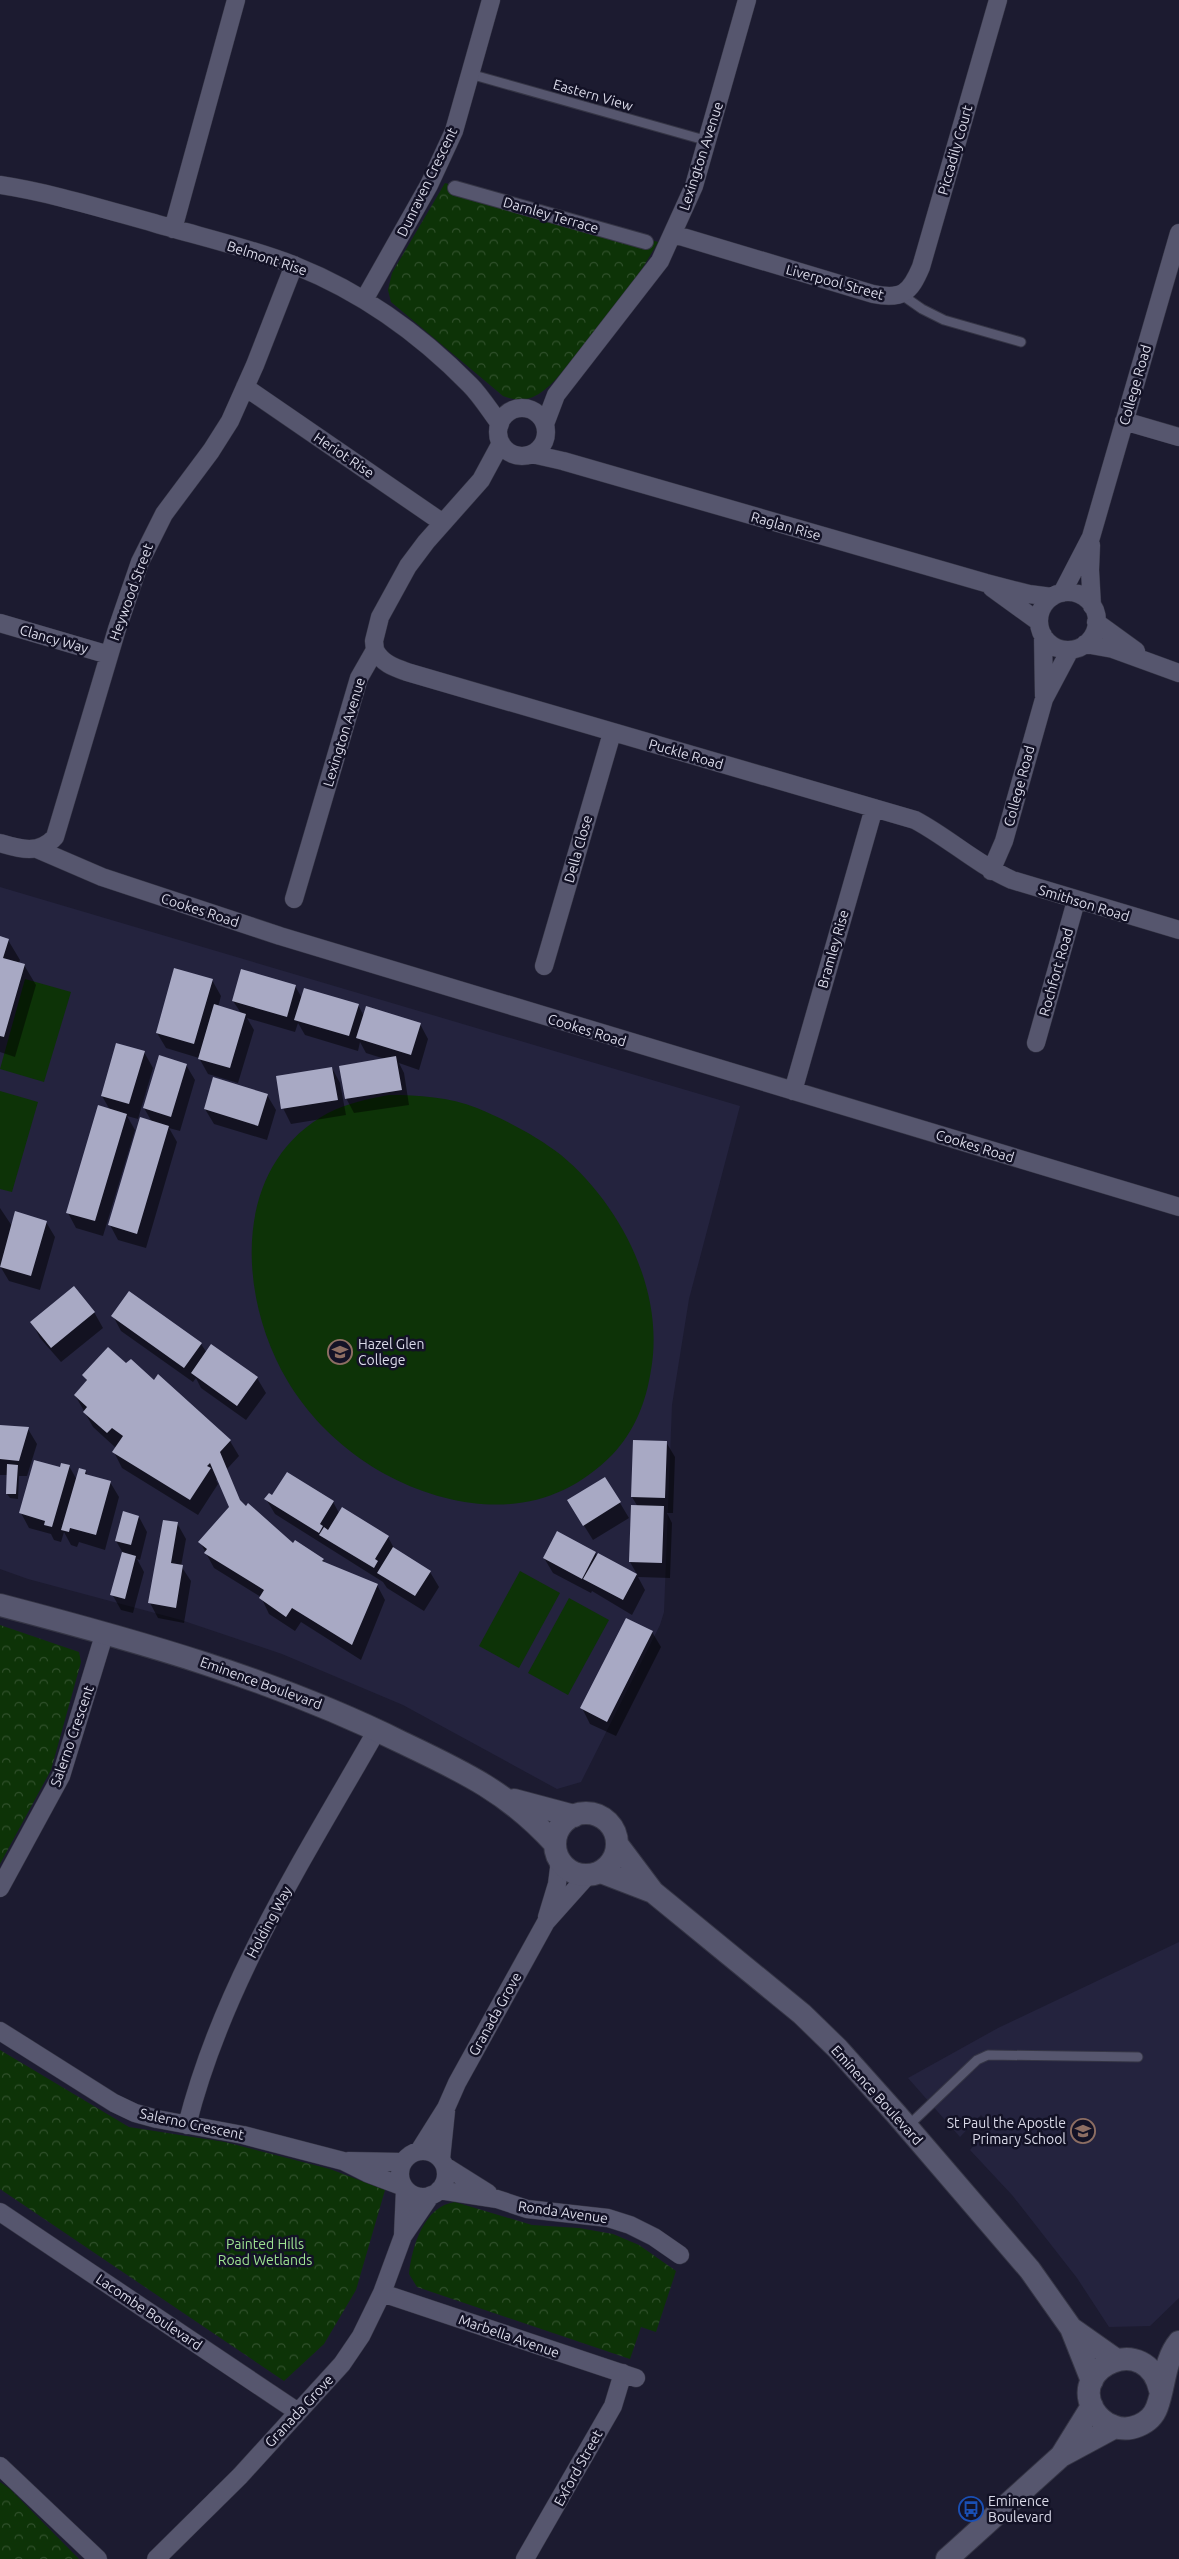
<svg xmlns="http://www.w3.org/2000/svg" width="1179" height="2559" viewBox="0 0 1179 2559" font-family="Ubuntu,sans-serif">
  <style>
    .built { fill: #24233e }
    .grass { fill: #0d3307 }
    .park { fill: url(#park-crowns) }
    .shadow { fill: #0007 }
    .building { fill: #a8a9c4 }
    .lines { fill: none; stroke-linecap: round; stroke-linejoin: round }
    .service-casing { stroke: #353545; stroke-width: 11 }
    .pedestrian-casing { stroke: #353545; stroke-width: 16 }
    .minor-casing { stroke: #353545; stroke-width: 19 }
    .tertiary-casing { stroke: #353545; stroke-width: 24 }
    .service { stroke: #56566e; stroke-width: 9 }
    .pedestrian { stroke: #56566e; stroke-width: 14 }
    .minor { stroke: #56566e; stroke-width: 18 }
    .tertiary { stroke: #56566e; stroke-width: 22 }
    .labels { text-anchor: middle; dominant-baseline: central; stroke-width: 5; stroke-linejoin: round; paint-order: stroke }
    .street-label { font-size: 14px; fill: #dadae9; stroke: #131226 }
    .poi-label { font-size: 14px; fill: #dadae9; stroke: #131226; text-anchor: start }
    .park-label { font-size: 14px; fill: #9ee392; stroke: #131226 }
  </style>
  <defs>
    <pattern id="park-crowns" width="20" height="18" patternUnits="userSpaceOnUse" patternTransform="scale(1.25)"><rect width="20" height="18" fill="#0d3307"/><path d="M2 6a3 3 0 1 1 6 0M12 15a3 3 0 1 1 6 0" fill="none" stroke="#30502b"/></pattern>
  </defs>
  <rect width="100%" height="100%" fill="#1c1b30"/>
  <!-- built -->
  <path class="built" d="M0 887 740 1106 689 1299 672 1405 664 1612 660 1625 581 1782 557 1789 403 1705 282 1654 181 1620 28 1579 0 1569Z
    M1179 1942V2298L1150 2326 1109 2327 1077 2278 1012 2195 970 2150 991 2125 981 2115 960 2137 908 2078 998 2028Z"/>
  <!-- grass -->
  <path class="grass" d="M25 979 71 992 44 1082 0 1069Z
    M0 1091 38 1102 12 1192 0 1189Z
    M389 1095C419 1095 449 1097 477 1108 506 1120 537 1136 561 1155 621 1205 665 1291 651 1370 646 1402 635 1431 612 1455 573 1494 527 1510 472 1503 397 1493 326 1446 287 1380 238 1297 230 1166 328 1113 348 1103 368 1099 389 1095Z
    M520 1571 560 1593 519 1668 479 1646Z
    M569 1598 609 1620 568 1695 528 1673Z"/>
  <!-- park -->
  <path class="park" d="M445 183 658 242C634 285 604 323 572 360 561 373 549 390 533 397 522 401 513 400 503 396L391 302 388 290 392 273Z
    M0 1625 79 1652 81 1662 51 1770 0 1864Z
    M0 2050 129 2127 225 2142 330 2169 385 2190 356 2290 324 2344 284 2381 0 2189Z
    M455 2202 532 2225 579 2228 613 2234 639 2245 676 2271 656 2332 641 2327 630 2359 417 2287 409 2274C412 2246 424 2206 455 2202Z
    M0 2482 10 2489 79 2559H0Z"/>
  <!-- shadow -->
  <path class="shadow" d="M0 938 8 940 20 960 19 963 24 965 36 985 15 1057 0 1052Z
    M212 980 221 996 218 1007 241 1013 233 1001 295 986 302 998 358 1005 364 1016 420 1024 428 1039 419 1070 399 1063 404 1073 409 1105 354 1113 346 1098 385 1059 366 1053 360 1042 358 1051 305 1035 298 1023 295 1032 247 1018 254 1030 238 1083 208 1074 199 1058 166 1048 157 1033Z
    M144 1052 153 1068 138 1119 127 1116 135 1130 103 1236 76 1228 68 1213 110 1110 102 1096Z
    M186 1065 195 1080 180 1131 169 1128 177 1142 146 1248 118 1240 110 1225 152 1122 144 1108Z
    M332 1068 340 1083 346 1115 291 1124 283 1108Z
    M267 1095 276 1110 267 1140 214 1124 205 1109Z
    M0 1208 12 1226 46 1222 55 1237 40 1290 9 1281 0 1266Z
    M94 1312 103 1328 61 1362 40 1338 32 1322Z
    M113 1316 201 1344 207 1353 257 1378 266 1393 246 1420 201 1388 196 1378 193 1382 121 1331Z
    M126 1365 154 1381 230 1441 239 1456 227 1469 240 1502 293 1545 323 1560 326 1565 377 1585 385 1600 361 1660 301 1622 295 1631 269 1614 261 1597 214 1568 200 1542 231 1507 218 1478 216 1480 218 1484 198 1515 122 1468 114 1452 116 1448 93 1427 75 1395 87 1381 84 1375Z
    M0 1426 28 1429 37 1444 27 1476H19L18 1499 10 1498 7 1494 8 1475H0Z
    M666 1442 675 1457 673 1513H667L672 1523 670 1578 638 1577 645 1590 632 1615 592 1591 591 1593 553 1573 544 1558 595 1553 597 1556 598 1554 638 1576 630 1562 638 1507 632 1497Z
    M69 1466 77 1480 79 1470 86 1472 88 1476 110 1482 119 1497 105 1550 79 1542 77 1547 71 1545 64 1532 61 1542 54 1540 51 1534 29 1528 21 1513 61 1469Z
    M605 1478 629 1518 593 1540 578 1516Z
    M273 1497 333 1502 339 1513 388 1537 395 1550 430 1572 439 1587 424 1611 387 1588 383 1582 275 1514 266 1499Z
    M139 1517 147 1532 140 1560 137 1559 144 1572 133 1613 121 1610 112 1594 123 1553 116 1541Z
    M177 1523 186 1539 181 1566 191 1581 184 1623 158 1618 150 1603Z
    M652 1632 661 1647 616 1736 590 1724 582 1708Z"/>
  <!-- building -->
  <path class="building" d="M0 936 9 939 3 958 25 964 4 1037 0 1036Z
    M174 968 213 979 194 1044 156 1033Z
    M241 969 296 985 287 1017 232 1001Z
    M304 988 359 1004 349 1036 294 1020Z
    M214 1004 246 1014 230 1068 198 1059Z
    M366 1006 421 1023 411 1055 356 1038Z
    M116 1043 145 1051 129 1104 101 1096Z
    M159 1055 187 1064 171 1117 143 1108Z
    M396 1056 402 1090 345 1099 339 1066Z
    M332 1067 338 1100 281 1109 276 1076Z
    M213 1077 268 1094 258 1126 204 1109Z
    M98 1105 127 1114 95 1221 66 1213Z
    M140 1117 169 1126 137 1234 108 1225Z
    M15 1211 47 1221 31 1276 0 1267Z
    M74 1286 95 1312 51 1348 30 1322Z
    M129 1291 202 1343 184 1368 111 1316Z
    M211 1344 258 1377 237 1406 191 1373Z
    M108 1347 126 1363 131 1359 154 1380 158 1374 231 1440 220 1452 240 1500 246 1506 248 1503 293 1543 295 1540 324 1559 322 1561 378 1584 352 1645 292 1608 286 1617 259 1598 264 1590 204 1553 207 1549 198 1542 229 1507 210 1463 207 1466 211 1468 190 1500 112 1452 123 1436 112 1428 107 1433 83 1412 87 1407 74 1395 87 1380 82 1375Z
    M0 1425 29 1427 19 1461 0 1459Z
    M633 1440 667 1441 665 1498 631 1497Z
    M34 1460 60 1467 61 1463 70 1465 52 1527 44 1525 45 1521 19 1513Z
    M7 1464 18 1465 16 1494H6Z
    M79 1468 86 1470 85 1474 111 1481 96 1535 70 1528 69 1532 61 1530Z
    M287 1472 334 1501 320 1524 323 1526 319 1533 264 1499 269 1493 272 1495Z
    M605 1477 621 1502 583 1526 567 1500Z
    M631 1505 664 1506 662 1563 629 1562Z
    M342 1507 389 1536 375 1559 378 1561 374 1568 319 1535 324 1527 328 1530Z
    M123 1511 139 1516 131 1545 115 1541Z
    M163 1520 178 1522 171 1563 183 1565 176 1608 148 1603Z
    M557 1531 596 1552 582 1579 543 1558Z
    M393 1547 431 1571 415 1596 377 1573Z
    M122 1552 136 1556 125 1599 110 1595Z
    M598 1553 637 1574 623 1600 583 1579Z
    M626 1618 653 1631 607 1722 580 1708Z"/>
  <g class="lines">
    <defs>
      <path id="service" d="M470 74 708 141
        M902 295 922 309 944 320 1021 342
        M908 2126 977 2060 988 2055 1138 2057"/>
      <path id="pedestrian" d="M455 188 646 242"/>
      <path id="minor" d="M0 185C52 193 103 209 154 223 201 237 251 248 296 266 361 292 421 335 470 385 481 396 490 411 500 424
        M173 229 236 0
        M673 234 873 294C902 300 910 293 921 267L998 0
        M364 300 429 185 454 131 491 0
        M245 387 443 523
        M498 432a24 24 0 1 1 48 0a24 24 0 1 1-48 0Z
        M1124 421 1179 437
        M545 424 556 395 660 261 694 186 747 0
        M532 454 563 461 986 583 1029 594 1052 597
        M1091 545 1090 570 1092 606
        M992 588 1039 622
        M1039 621a29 29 0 1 1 58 0a29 29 0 1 1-58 0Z
        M1062 593 1091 537 1179 233
        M1096 622 1136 651
        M0 623 109 655
        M1043 635 1044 696
        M1085 644 1113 649 1179 673
        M375 650C382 663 393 667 407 672L915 820C949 838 976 864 1012 880L1179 930
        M0 843C20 849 39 855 55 837L117 629 140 562 164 514 211 451 230 421 255 365 294 265
        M37 849 102 877 280 936 1179 1207
        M991 871 1004 841 1044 699 1070 650
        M294 899 359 678 375 650 374 641 380 617 408 566 426 542 481 480 501 443
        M544 966 612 733
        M1036 1043 1076 901
        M793 1091 874 808
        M0 1888 61 1776 105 1632
        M547 1917 557 1884 560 1860
        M0 2031 114 2103 135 2113 157 2119 243 2135 343 2161 367 2173 404 2187
        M187 2125C223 1982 305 1857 377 1730
        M419 2151 446 2108 457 2083 546 1922 588 1875
        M400 2174a23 23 0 1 1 46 0a23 23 0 1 1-46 0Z
        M441 2159 446 2111
        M348 2161 403 2162
        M445 2166 488 2193
        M439 2190 497 2199 527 2209 608 2218 630 2225 654 2237 680 2255
        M0 2212 298 2412
        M403 2235 405 2189
        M382 2293 636 2378
        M0 2466 98 2559
        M156 2559 240 2476 342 2364 361 2336 382 2293 403 2236 431 2195
        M525 2559 613 2406 623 2373"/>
      <path id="tertiary" d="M0 1605C138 1641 274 1679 403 1743 464 1772 509 1793 555 1844
        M514 1800 574 1816
        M555 1844a31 31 0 1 1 62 0a31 31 0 1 1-62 0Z
        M617 1844 653 1892 802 2014 838 2049 897 2115 1030 2270 1071 2328 1092 2381
        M601 1872 653 1892
        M1071 2328 1115 2359
        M1160 2390C1147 2332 1070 2366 1093 2409 1098 2417 1104 2423 1113 2426 1129 2433 1151 2424 1157 2407 1165 2386 1164 2360 1179 2342
        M1063 2455 1115 2427
        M947 2559 1061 2456 1092 2406"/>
    </defs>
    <!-- service casing -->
    <use href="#service" class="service-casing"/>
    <!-- pedestrian casing -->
    <use href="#pedestrian" class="pedestrian-casing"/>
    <!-- minor casing -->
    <use href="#minor" class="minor-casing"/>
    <!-- tertiary casing -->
    <use href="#tertiary" class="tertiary-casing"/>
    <!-- service -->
    <use href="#service" class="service"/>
    <!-- pedestrian -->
    <use href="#pedestrian" class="pedestrian"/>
    <!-- minor -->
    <use href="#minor" class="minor"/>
    <!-- tertiary -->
    <use href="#tertiary" class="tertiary"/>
  </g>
  <!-- icons -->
  <defs>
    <symbol id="school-ring" viewBox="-11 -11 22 22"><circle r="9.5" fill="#131226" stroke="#8d6e63" stroke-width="1.5"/><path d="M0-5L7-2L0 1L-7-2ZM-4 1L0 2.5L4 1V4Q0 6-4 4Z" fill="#8d6e63"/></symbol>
    <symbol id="bus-ring" viewBox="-11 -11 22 22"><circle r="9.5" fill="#131226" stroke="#1a4fb4" stroke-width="1.5"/><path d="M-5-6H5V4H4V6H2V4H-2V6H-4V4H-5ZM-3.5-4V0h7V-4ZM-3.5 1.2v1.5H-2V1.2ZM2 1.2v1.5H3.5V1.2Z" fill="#1a4fb4"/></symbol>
  </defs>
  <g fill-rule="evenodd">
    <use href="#school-ring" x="326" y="1338" width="28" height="28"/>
    <use href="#school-ring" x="1069" y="2117" width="28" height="28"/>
    <use href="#bus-ring" x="957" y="2495" width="28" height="28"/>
  </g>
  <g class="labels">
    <!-- street labels -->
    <g class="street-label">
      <text transform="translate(593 95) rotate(16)">Eastern View</text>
      <text transform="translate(955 150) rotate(-74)">Piccadily Court</text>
      <text transform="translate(701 156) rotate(-72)">Lexington Avenue</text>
      <text transform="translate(427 182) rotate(-64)">Dunraven Crescent</text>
      <text transform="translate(551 215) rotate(16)">Darnley Terrace</text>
      <text transform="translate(267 258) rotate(18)">Belmont Rise</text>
      <text transform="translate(835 282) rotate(15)">Liverpool Street</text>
      <text transform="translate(1135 385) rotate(-74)">College Road</text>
      <text transform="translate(344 455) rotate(34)">Heriot Rise</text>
      <text transform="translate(786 526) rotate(16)">Raglan Rise</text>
      <text transform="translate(131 592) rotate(-70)">Heywood Street</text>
      <text transform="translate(54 639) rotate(16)">Clancy Way</text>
      <text transform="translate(344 732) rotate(-73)">Lexington Avenue</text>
      <text transform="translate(686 754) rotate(16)">Puckle Road</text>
      <text transform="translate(1019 786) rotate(-75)">College Road</text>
      <text transform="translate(578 849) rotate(-74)">Della Close</text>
      <text transform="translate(1084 903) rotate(17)">Smithson Road</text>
      <text transform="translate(200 910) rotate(18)">Cookes Road</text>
      <text transform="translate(833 949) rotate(-74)">Bramley Rise</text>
      <text transform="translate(1056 972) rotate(-74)">Rochfort Road</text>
      <text transform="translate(587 1030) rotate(17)">Cookes Road</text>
      <text transform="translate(975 1146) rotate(17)">Cookes Road</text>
      <text transform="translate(261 1683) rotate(20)">Eminence Boulevard</text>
      <text transform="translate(72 1736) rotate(-71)">Salerno Crescent</text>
      <text transform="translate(269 1922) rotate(-62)">Holding Way</text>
      <text transform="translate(495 2014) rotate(-61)">Granada Grove</text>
      <text transform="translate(877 2095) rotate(48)">Eminence Boulevard</text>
      <text transform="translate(192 2124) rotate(12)">Salerno Crescent</text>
      <text transform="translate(563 2212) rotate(8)">Ronda Avenue</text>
      <text transform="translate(149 2312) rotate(34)">Lacombe Boulevard</text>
      <text transform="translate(509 2336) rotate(19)">Marbella Avenue</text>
      <text transform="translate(299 2411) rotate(-47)">Granada Grove</text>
      <text transform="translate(578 2468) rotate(-61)">Exford Street</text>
    </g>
    <!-- poi labels -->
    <g class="poi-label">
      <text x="358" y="1344">Hazel Glen<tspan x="358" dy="16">College</tspan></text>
      <text x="1066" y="2123" text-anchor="end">St Paul the Apostle<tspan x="1066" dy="16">Primary School</tspan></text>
      <text x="988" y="2501">Eminence<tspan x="988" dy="16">Boulevard</tspan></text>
    </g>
    <!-- park labels -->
    <g class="park-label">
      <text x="265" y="2244">Painted Hills<tspan x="265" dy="16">Road Wetlands</tspan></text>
    </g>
  </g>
</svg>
